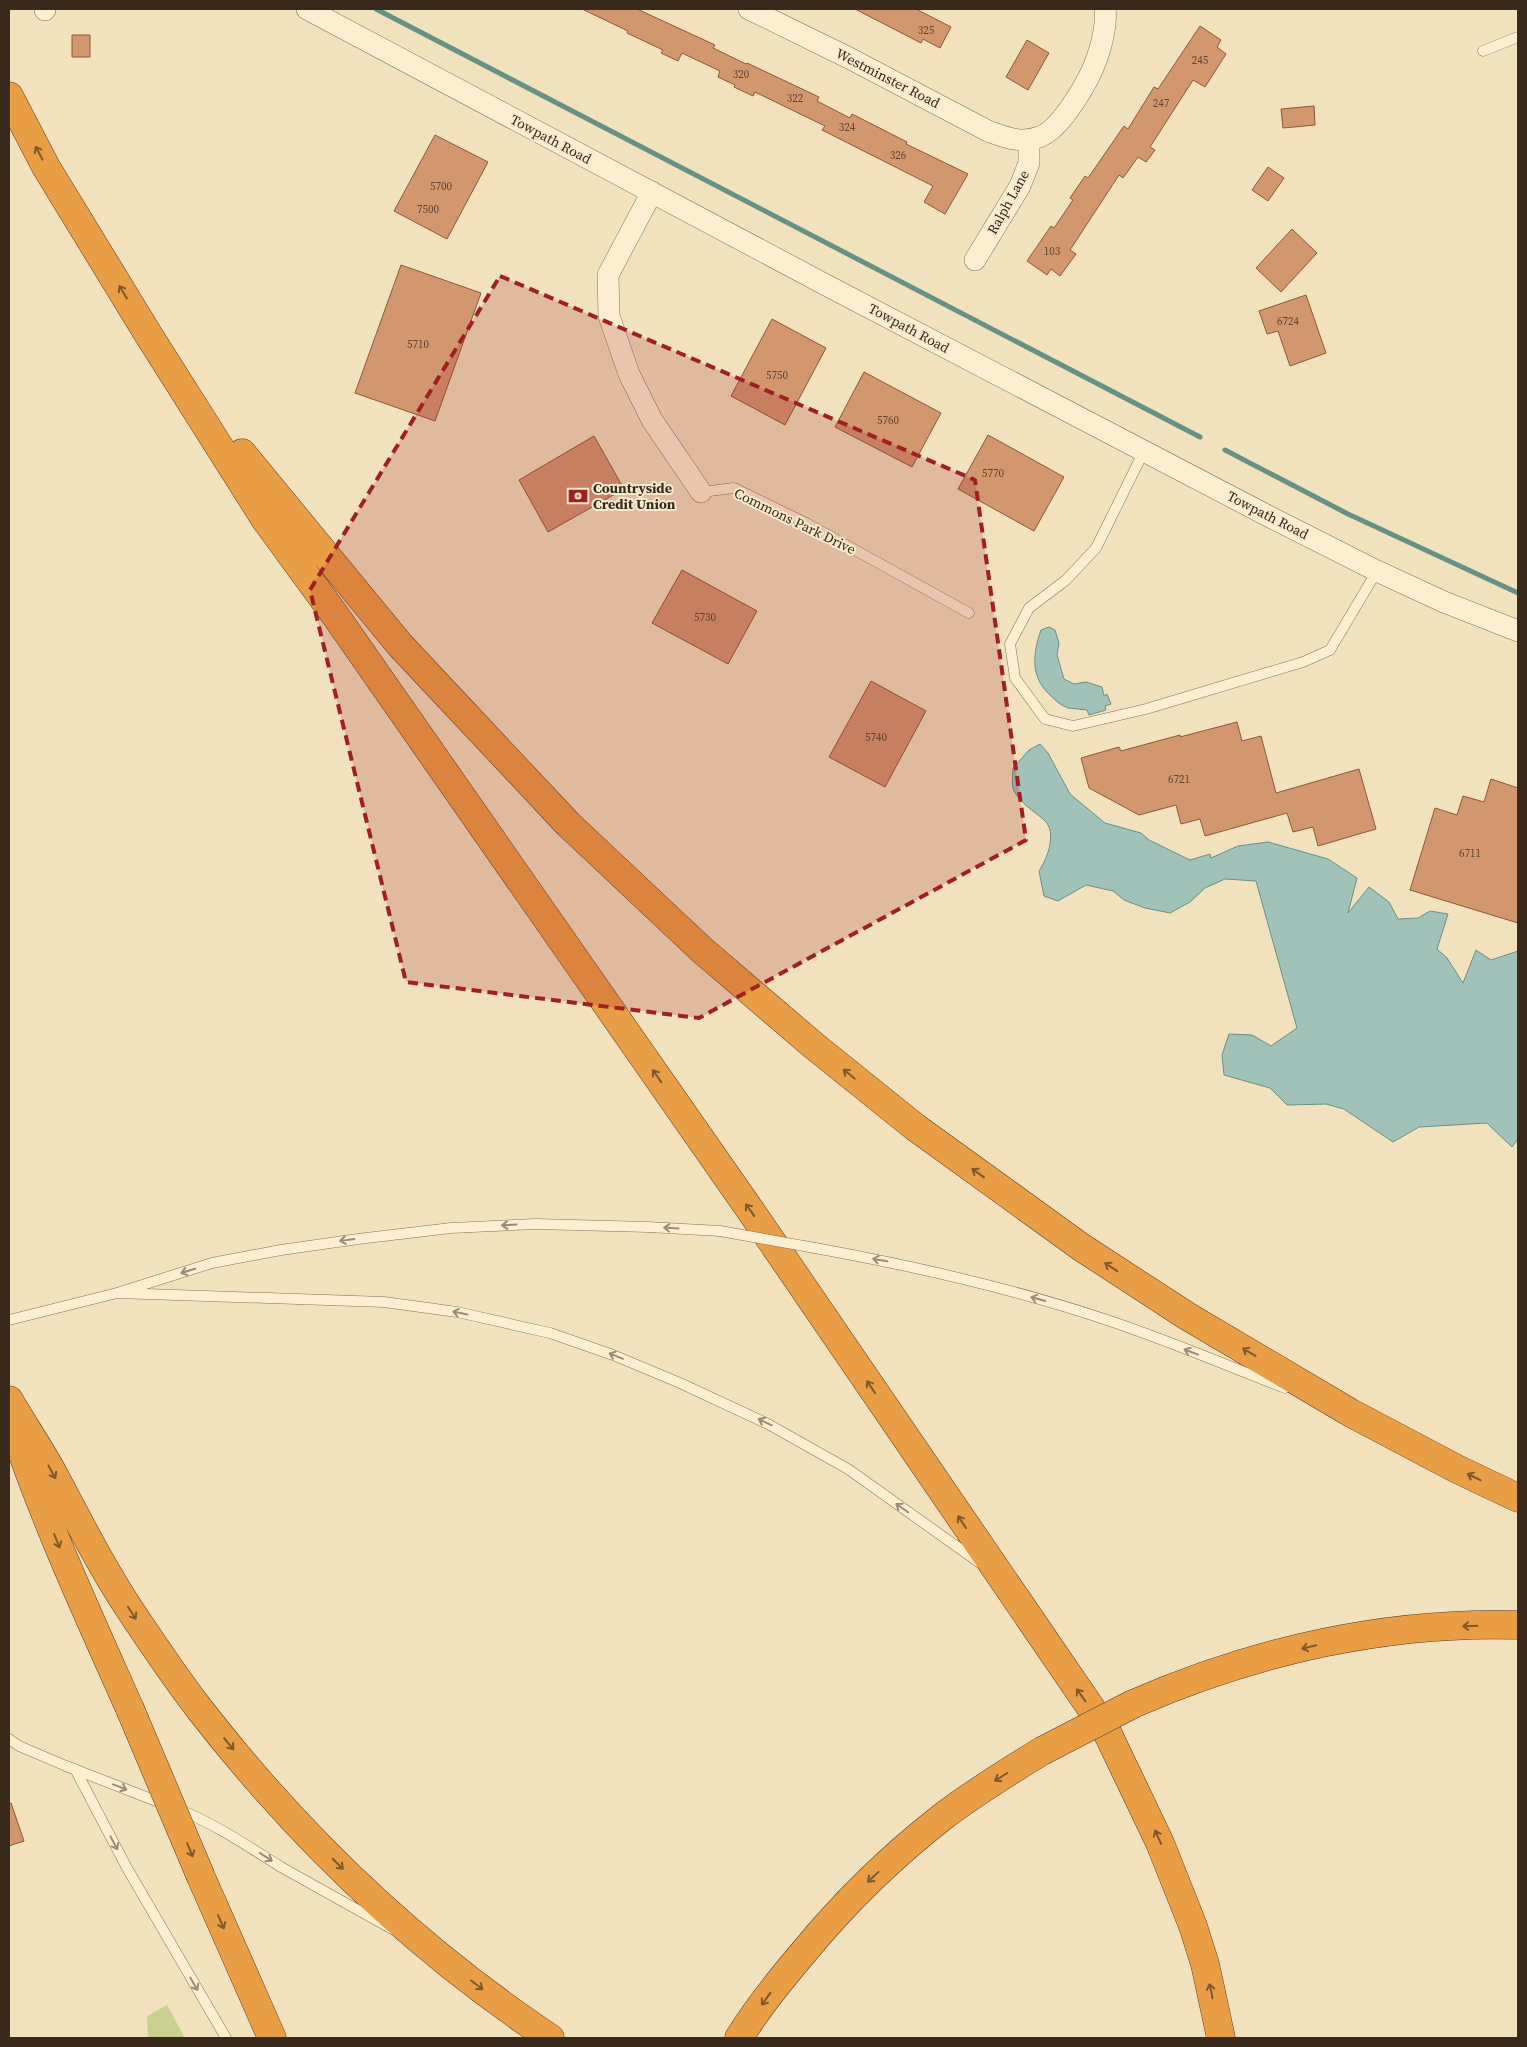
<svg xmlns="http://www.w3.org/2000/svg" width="1527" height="2047" viewBox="0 0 1527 2047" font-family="'Source Serif 4',serif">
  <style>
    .green { fill: #cad090 }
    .water { fill: #a1c2b8; stroke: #689186 }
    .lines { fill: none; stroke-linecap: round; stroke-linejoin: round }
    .stream { stroke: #689186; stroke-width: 5 }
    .building { fill: #d39770; stroke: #8c5839 }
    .service-casing { stroke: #8b7055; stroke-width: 11 }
    .minor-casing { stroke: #8b7055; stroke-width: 22 }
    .motorway-casing { stroke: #583e2a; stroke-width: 29 }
    .service { stroke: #fceed1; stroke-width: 10 }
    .minor { stroke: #fceed1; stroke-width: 21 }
    .motorway { stroke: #e99e45; stroke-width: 28 }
    .service-bridge-casing { stroke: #8b7055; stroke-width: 11; stroke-linecap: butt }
    .motorway-bridge-casing { stroke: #583e2a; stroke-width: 29; stroke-linecap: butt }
    .service-bridge { stroke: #fceed1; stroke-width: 10 }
    .motorway-bridge { stroke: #e99e45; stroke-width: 28 }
    .oneway { stroke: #7f582c }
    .oneway2 { stroke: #9a8c76 }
    .marked { fill: #9f2023; fill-opacity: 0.2; stroke: #9f2023; stroke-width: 4; stroke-dasharray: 10 6; stroke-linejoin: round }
    .labels { text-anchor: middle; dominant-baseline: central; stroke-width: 4; stroke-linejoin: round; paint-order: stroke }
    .number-label { font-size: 11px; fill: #604430 }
    .street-label { font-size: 14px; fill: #39291b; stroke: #f8ebcd }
    .poi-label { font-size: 14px; font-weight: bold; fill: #39291b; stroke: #f8ebcd; text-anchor: start }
  </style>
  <rect width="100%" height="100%" fill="#f1e1bd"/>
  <!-- green -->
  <path class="green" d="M167 2005 185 2038H148L147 2016Z"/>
  <!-- water -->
  <path class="water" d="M1049 627 1055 630 1059 643 1057 655 1064 679 1074 684 1086 682 1102 687 1104 696 1107 694 1111 704 1105 706 1106 710 1089 715 1087 710C1081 709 1074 709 1068 708 1060 705 1055 700 1049 694 1030 676 1033 653 1041 630Z
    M1040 744 1048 753 1070 794 1105 823 1141 833 1149 840 1190 860 1210 854 1211 858 1238 846 1268 842 1328 859 1357 878 1348 913 1369 887 1389 902 1398 919 1418 918 1430 911 1448 914 1437 949 1447 958 1463 983 1476 950 1491 960 1518 951V1139L1512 1147 1487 1123 1419 1127 1393 1142 1344 1109 1326 1104 1287 1105 1270 1088 1224 1075 1222 1055 1229 1034 1252 1035 1271 1046 1297 1028 1256 881 1225 879 1205 888 1190 902 1170 913 1145 908 1124 900 1113 891 1086 885 1058 901 1044 896 1039 871C1047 859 1058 832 1044 820 1034 811 1021 804 1014 791 1011 785 1013 774 1013 768L1029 750Z"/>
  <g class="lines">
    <!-- stream -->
    <path class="stream" d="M376 9 1200 437
      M1225 450 1348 514 1518 593"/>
  </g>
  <!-- building -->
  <path class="building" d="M582 9H637L715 45 713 48 746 64 747 63 819 97 817 101 850 118 852 114 907 142 906 144 968 174 945 214 924 202 933 186 822 130 825 126 755 92 753 96 734 87 735 85 718 77 720 71 682 53 678 61 661 53 663 50 627 33 628 31Z
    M855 9H916L951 27 940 48 923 39 921 43Z
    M1200 26 1221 40 1217 47 1226 54 1205 87 1193 80 1150 147 1155 150 1146 162 1138 157 1123 178 1119 175 1070 250 1076 254 1060 276 1051 269 1047 275 1027 261 1051 226 1054 228 1073 200 1070 198 1085 176 1088 178 1124 126 1128 129 1154 87 1158 89Z
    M72 35H90V57H72Z
    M1027 40 1049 53 1028 90 1006 77Z
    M1314 106 1315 125 1283 128 1281 109Z
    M435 135 488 162 447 239 394 211Z
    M1268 167 1284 178 1268 201 1252 190Z
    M1292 229 1317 253 1281 292 1256 268Z
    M401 265 481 293 435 421 355 393Z
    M1306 295 1326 353 1290 366 1278 331 1267 334 1259 311Z
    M772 319 826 348 785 425 731 396Z
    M864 372 941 413 912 467 835 427Z
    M988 435 1064 477 1034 531 958 489Z
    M594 436 624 489 548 532 519 480Z
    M682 570 757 611 728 664 652 623Z
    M871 681 926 711 885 787 829 757Z
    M1237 722 1242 741 1261 736 1276 793 1359 769 1376 829 1318 846 1313 827 1293 832 1287 813 1205 836 1200 819 1181 824 1176 805 1139 815 1089 788 1081 758 1119 747 1121 751 1180 735V737Z
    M1491 779 1518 788V923L1410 890 1435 808 1457 815 1463 796 1484 802Z
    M11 1803 24 1841 9 1846V1804Z"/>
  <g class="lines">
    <defs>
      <path id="service" d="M1483 51 1518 37
        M1144 451 1096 548 1066 580 1029 608 1010 644 1015 678 1045 719 1073 726 1146 709 1303 662 1330 650 1377 571
        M701 492 734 488 808 524 969 613
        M815 1248C914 1266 1012 1288 1107 1320 1167 1340 1226 1365 1285 1388
        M117 1293 384 1302 457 1312 550 1333 613 1355 680 1383 768 1424 848 1469 980 1563
        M9 1320 117 1293 212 1263 281 1250 358 1239 451 1228 536 1224 648 1227 720 1231
        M9 1739 19 1746 66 1766 164 1804
        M75 1769 127 1868 226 2038
        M178 1809C217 1825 246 1845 281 1867 318 1888 355 1908 392 1929"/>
      <path id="minor" d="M45 9V10
        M307 9 826 285 1272 518 1377 571 1444 602 1518 631
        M749 9 849 58 988 131C1005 137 1021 144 1039 137 1061 130 1090 79 1097 58 1102 44 1107 23 1105 9
        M652 192 608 275 609 316 629 374 652 420 701 492
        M975 260 1020 186 1029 163V140"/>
      <path id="motorway" d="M9 96 46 167 148 334 265 519 335 615 755 1217 1106 1730 1160 1843 1193 1926 1205 1964 1221 2038
        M242 453 400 645 568 824 702 950 813 1045 915 1127 1081 1247 1187 1316 1351 1413 1457 1469 1518 1498
        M9 1400C23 1424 39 1448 53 1473 78 1520 102 1568 132 1613 154 1646 177 1680 201 1711 299 1837 417 1949 550 2038
        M15 1432C47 1526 89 1617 130 1709
        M1133 1704C1254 1651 1386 1621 1518 1625
        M201 1877 272 2038
        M739 2038C757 2008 780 1980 803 1953 844 1903 890 1858 941 1818 973 1793 1008 1772 1042 1751"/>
    </defs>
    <!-- service casing -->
    <use href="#service" class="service-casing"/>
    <!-- minor casing -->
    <use href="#minor" class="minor-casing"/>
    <!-- motorway casing -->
    <use href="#motorway" class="motorway-casing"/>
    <!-- service -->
    <use href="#service" class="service"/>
    <!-- minor -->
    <use href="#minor" class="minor"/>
    <!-- motorway -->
    <use href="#motorway" class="motorway"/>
    <defs>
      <path id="service-bridge" d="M720 1231 815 1248"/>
      <path id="motorway-bridge" d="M130 1709 201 1877
        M1042 1751 1133 1704"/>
    </defs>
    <!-- service-bridge casing -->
    <use href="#service-bridge" class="service-bridge-casing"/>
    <!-- motorway-bridge casing -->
    <use href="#motorway-bridge" class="motorway-bridge-casing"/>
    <!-- service-bridge -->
    <use href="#service-bridge" class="service-bridge"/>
    <!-- motorway-bridge -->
    <use href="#motorway-bridge" class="motorway-bridge"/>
  </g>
  <!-- one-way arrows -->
  <defs><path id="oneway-shaft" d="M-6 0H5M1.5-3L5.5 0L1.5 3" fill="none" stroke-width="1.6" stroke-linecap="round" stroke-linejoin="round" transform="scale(1.25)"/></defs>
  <g class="oneway">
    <use href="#oneway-shaft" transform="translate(39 153) rotate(-118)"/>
    <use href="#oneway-shaft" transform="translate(123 292) rotate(-121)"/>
    <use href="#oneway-shaft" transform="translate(849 1074) rotate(-141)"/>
    <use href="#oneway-shaft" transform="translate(657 1076) rotate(-125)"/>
    <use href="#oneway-shaft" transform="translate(978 1173) rotate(-144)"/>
    <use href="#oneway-shaft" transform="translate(750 1210) rotate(-125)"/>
    <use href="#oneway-shaft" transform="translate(1111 1267) rotate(-147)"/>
    <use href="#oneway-shaft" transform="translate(1249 1352) rotate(-149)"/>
    <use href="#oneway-shaft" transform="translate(871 1387) rotate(-124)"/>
    <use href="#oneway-shaft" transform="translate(52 1472) rotate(61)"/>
    <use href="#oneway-shaft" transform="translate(1474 1477) rotate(-154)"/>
    <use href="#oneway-shaft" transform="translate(962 1522) rotate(-124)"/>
    <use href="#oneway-shaft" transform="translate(57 1541) rotate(68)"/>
    <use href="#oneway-shaft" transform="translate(132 1613) rotate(57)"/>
    <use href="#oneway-shaft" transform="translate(1470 1626) rotate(178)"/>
    <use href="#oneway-shaft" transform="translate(1309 1647) rotate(166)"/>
    <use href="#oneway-shaft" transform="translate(1081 1695) rotate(-125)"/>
    <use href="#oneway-shaft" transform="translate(229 1744) rotate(50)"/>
    <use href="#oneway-shaft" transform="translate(1001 1777) rotate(148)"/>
    <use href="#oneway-shaft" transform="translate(1158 1837) rotate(-114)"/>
    <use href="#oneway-shaft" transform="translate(190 1850) rotate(67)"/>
    <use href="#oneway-shaft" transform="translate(338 1864) rotate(45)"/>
    <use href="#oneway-shaft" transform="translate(873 1877) rotate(137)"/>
    <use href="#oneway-shaft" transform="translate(221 1922) rotate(66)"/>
    <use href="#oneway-shaft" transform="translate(477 1985) rotate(37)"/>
    <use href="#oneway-shaft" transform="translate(1211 1991) rotate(-102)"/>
    <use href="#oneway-shaft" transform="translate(766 1999) rotate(126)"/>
  </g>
  <g class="oneway2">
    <use href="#oneway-shaft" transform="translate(509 1225) rotate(177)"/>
    <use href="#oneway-shaft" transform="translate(671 1228) rotate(-176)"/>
    <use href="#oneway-shaft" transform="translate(347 1240) rotate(172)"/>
    <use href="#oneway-shaft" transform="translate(880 1260) rotate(-170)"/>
    <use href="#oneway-shaft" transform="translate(188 1271) rotate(163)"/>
    <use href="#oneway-shaft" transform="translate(1038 1299) rotate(-164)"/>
    <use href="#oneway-shaft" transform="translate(460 1313) rotate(-169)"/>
    <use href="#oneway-shaft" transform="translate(1191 1352) rotate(-159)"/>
    <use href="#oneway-shaft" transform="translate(616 1356) rotate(-158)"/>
    <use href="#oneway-shaft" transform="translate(765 1422) rotate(-154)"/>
    <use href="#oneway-shaft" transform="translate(902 1508) rotate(-145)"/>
    <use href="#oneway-shaft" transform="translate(120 1787) rotate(21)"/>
    <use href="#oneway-shaft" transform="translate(114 1843) rotate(62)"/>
    <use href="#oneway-shaft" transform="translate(266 1857) rotate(33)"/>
    <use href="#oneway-shaft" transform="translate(194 1984) rotate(60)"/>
  </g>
  <!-- marked area -->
  <path class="marked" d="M500 276 975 480 1026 840 699 1018 406 982 310 590Z"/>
  <!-- icons -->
  <defs>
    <symbol id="bank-bare" viewBox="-9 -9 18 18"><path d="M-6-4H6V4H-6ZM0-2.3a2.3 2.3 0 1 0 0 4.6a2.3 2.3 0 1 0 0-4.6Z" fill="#9f2023" stroke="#f8ebcd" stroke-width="2.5" paint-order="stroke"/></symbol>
  </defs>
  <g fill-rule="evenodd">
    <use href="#bank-bare" x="564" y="482" width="28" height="28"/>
  </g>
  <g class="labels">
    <!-- number labels -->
    <g class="number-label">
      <text x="926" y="30">325</text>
      <text x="1200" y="60">245</text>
      <text x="741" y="74">320</text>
      <text x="795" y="98">322</text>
      <text x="1161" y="103">247</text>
      <text x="847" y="127">324</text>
      <text x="898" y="155">326</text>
      <text x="441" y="186">5700</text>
      <text x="428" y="209">7500</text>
      <text x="1052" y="251">103</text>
      <text x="1288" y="321">6724</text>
      <text x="418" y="344">5710</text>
      <text x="777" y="375">5750</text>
      <text x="888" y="420">5760</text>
      <text x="993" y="473">5770</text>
      <text x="705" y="617">5730</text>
      <text x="876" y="737">5740</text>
      <text x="1179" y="779">6721</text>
      <text x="1470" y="853">6711</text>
    </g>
    <!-- street labels -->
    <g class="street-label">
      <text transform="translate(888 78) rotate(27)">Westminster Road</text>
      <text transform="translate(551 139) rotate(28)">Towpath Road</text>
      <text transform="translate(1008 202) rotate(-61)">Ralph Lane</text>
      <text transform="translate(909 328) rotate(28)">Towpath Road</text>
      <text transform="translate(1268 515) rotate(27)">Towpath Road</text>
      <text transform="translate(795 521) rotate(26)">Commons Park Drive</text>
    </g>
    <!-- poi labels -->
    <g class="poi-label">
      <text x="593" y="488">Countryside<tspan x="593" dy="16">Credit Union</tspan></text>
    </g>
  </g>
  <!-- border -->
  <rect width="1527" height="2047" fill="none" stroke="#39291b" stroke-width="20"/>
</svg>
